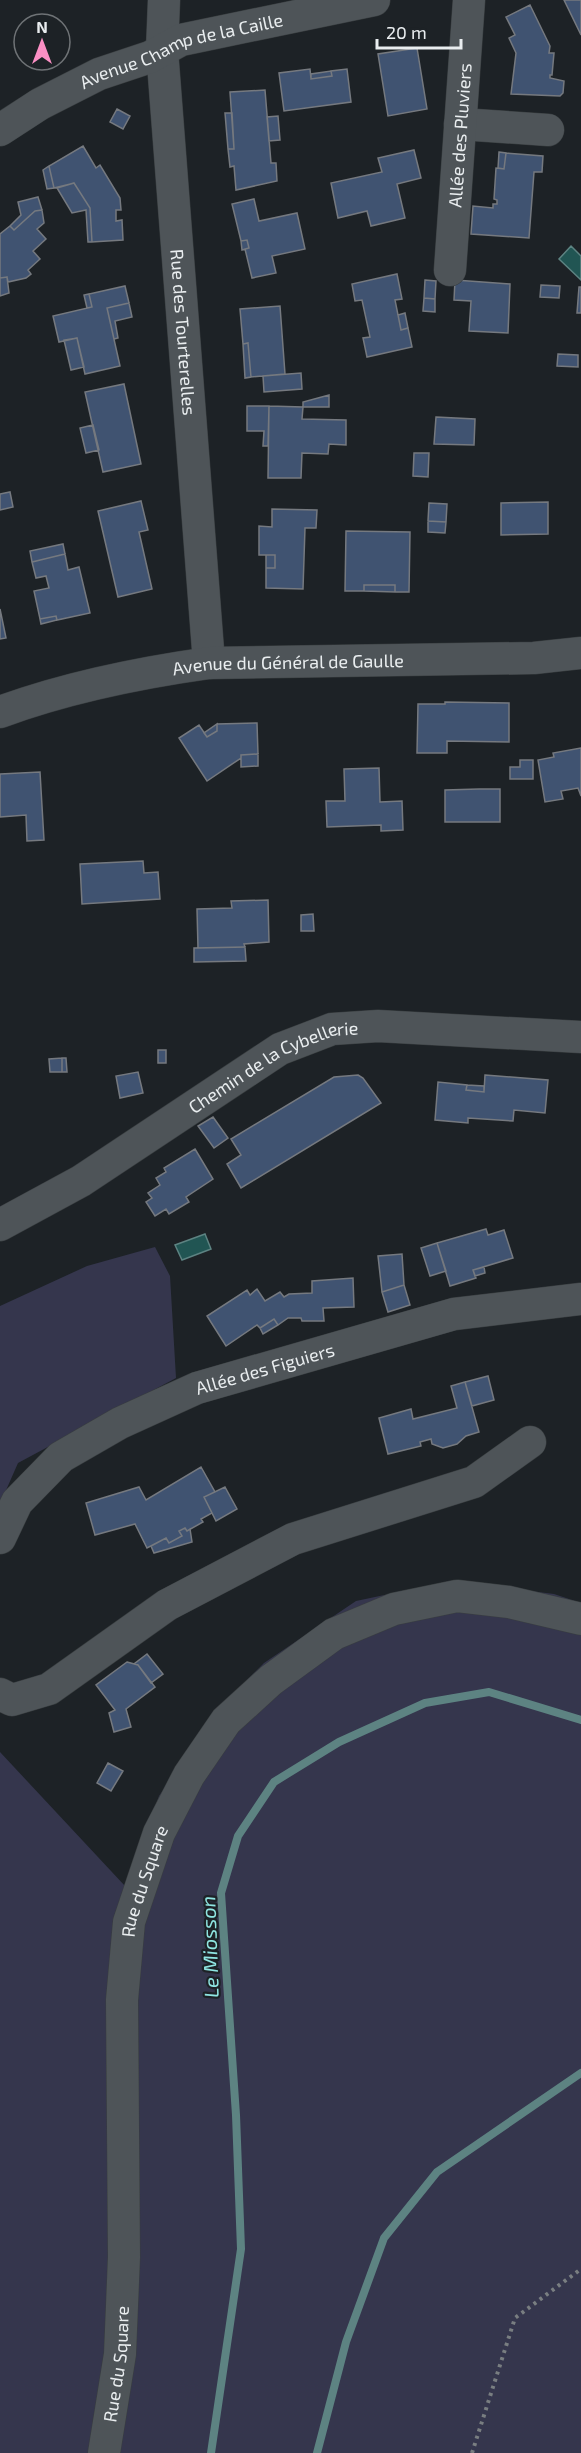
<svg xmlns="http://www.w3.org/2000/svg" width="581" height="2453" viewBox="0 0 581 2453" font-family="'Exo 2',sans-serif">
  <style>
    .green { fill: #35364d }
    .water { fill: #215553; stroke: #5d8382; stroke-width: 1.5 }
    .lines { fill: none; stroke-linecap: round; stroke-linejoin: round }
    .stream { stroke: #5d8382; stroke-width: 8 }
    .building { fill: #405371; stroke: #75797f; stroke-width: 1.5 }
    .minor-casing { stroke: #393e40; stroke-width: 33 }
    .path { stroke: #797e81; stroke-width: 4; stroke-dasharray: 3 4.5; stroke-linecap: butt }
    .minor { stroke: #4e5458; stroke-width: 32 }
    .labels { text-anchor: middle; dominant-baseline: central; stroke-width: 4.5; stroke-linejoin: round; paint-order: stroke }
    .street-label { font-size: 18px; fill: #e9edef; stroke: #1d2226 }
    .water-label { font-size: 20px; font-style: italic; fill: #8fe6e2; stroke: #1d2226 }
  </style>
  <rect width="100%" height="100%" fill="#1d2226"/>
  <!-- green -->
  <path class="green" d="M155 1247 170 1276 176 1378 18 1463 0 1504V1306L87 1266Z
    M451 1581 554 1594 581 1603V2453H0V1752L125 1886 159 1796 221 1706 264 1663 356 1601Z"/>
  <!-- water -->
  <path class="water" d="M571 246 581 256V280L559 259Z
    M205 1234 211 1249 182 1260 175 1245Z"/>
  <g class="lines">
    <!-- stream -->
    <path class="stream" d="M211 2453 241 2249 236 2115 221 1893 238 1836 274 1782 339 1742 425 1703 489 1692 581 1720
      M317 2453 346 2342 384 2238 437 2172 581 2073"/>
  </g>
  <!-- building -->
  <path class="building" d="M564 0H581V35Z
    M530 5 550 46 549 53H554L552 75H550V78L564 81 563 93 560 96 511 94 516 53 509 38 515 35 506 17Z
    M417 48 427 109 388 116 378 54Z
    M310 69 311 79 332 76 331 71 347 69 351 102 284 111 279 73Z
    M331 71 332 76 311 79V74Z
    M265 90 271 163H276L277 181 236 190 234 166 230 167 228 149H234L230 92Z
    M117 109 130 116 123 129 110 122Z
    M225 113H232L234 149H228Z
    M278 116 280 140 269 141 267 117Z
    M83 146 96 168 100 165 120 198 121 210H116V221L122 220 123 240 92 242 90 208 74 183 54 188 49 166Z
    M414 150 421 178 397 184 405 218 371 226 367 211 338 218 331 183 382 172 378 158Z
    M499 152 506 153 504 169 498 168Z
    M506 153 543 156 542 172H534L529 238 471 234 473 206 493 208V204H497V200L494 199 496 168 504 169Z
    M49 166 54 188 47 189 43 170Z
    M74 183 90 208 92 242H88L86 210 72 213 57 188Z
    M38 197 42 210 35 211 14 230 10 226 21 215 18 202Z
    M254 199 259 221 297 213 305 249 272 256 276 273 252 278 245 249 249 248 247 240 241 241 232 204Z
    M42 210 44 223 37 229 46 239 33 251 40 259 28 270 31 274 26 278 8 282 7 277 0 278V234L10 226 14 230 35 211Z
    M247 240 249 248 242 250 241 241Z
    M397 274 402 299 395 300 401 330 408 328 412 347 367 357 363 338 370 337 362 300 355 301 352 284Z
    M7 277 9 293 0 296V278Z
    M425 280 436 281 435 299 424 298Z
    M455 280 510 284 508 333 469 331 471 301 454 300Z
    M541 285 560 286 559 298 540 297Z
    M125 286 129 303 107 308 120 366 85 374 77 338 59 342 53 316 92 307 89 294Z
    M579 287H581V313H577Z
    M89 294 92 307 87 308 84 295Z
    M424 298 435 299V312L423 311Z
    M129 303 132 317 115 321 118 338 114 339 107 308Z
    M280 306 285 374 251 377 248 343 243 344 240 309Z
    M405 313 408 328 401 330 398 315Z
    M77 338 84 367 71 370 64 340Z
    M248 343 251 377 245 378 243 344Z
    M558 354 578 355V367L557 366Z
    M301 373 302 389 264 392 263 376Z
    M124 384 141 464 103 472 85 392Z
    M329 395V407H303V402Z
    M247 406H269L268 446H263L264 431H247Z
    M269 406 303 407 302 419 346 420V445L329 444 328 454 302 453 301 478H268Z
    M436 417 475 419 474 445 434 444Z
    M93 425 99 450 86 453 80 428Z
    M414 453H429L428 477 413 476Z
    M10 492 13 507 0 510V494Z
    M141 501 148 530 139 532 152 589 118 597 98 511Z
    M548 502V534L501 535V503Z
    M429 503 447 504 446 522 428 521Z
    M272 509 317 510 316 528H305L303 589 266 588V568H275V555H259V526L272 527Z
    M428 521 446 522 445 533 428 532Z
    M346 531 410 532 409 592H395V585H364V591H345Z
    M63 544 65 554 32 562 30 551Z
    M65 554 68 570 79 567 90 613 57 620 56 616 40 619 34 591 49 588 46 576 36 578 32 562Z
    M266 555H275V568H266Z
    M364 585H395V592L364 591Z
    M0 609 6 638 0 639Z
    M56 616 57 620 41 624 40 619Z
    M445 702 509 703V742L447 741V753H417L418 704H445Z
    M257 723 258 754 241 755V758L207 781 179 738 199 725 207 737 217 731V724Z
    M217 724V731L207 737 204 733Z
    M581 748V796L578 788 561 791 563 799 545 802 538 760 554 757 553 753Z
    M258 754V766L241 767V755Z
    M520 760H533V779H510V767H520Z
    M379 768 380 802 402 801 403 830 381 831V825L327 827 326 801H345L344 769Z
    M40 772 44 840 27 841 26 815 0 817V774Z
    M479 789H500V822H445V790Z
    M143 861 144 873 158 872 160 899 82 904 80 864Z
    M268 900 269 942 244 944 245 947 198 948 197 909 232 908 231 901Z
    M313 914 314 931H301V915Z
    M245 947 246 961 194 962V948Z
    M158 1050H166V1063H158Z
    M62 1058H66L67 1072H62Z
    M62 1058V1072H50L49 1059Z
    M138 1072 143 1093 120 1098 116 1076Z
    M358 1075 363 1078 381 1103 241 1188 227 1164 241 1155 231 1139 334 1077Z
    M485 1075 548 1080 545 1113 514 1110 513 1121 468 1118V1123L435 1120 438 1082 467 1085 466 1090 484 1092Z
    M467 1085 484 1086V1092L466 1090Z
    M213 1117 228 1138 214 1148 198 1126Z
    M195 1149 213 1179 186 1197 189 1202 169 1214 166 1209 155 1216 146 1202 152 1198 148 1193 160 1185 156 1178 166 1172 164 1168Z
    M486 1229 488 1235 504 1230 513 1258 473 1270 476 1278 450 1286 437 1243Z
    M437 1243 446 1271 430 1276 421 1248Z
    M402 1254 404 1285 382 1292 378 1256Z
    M484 1267 485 1273 475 1276 473 1270Z
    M353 1278 354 1307 323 1308 324 1321H302L301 1318H288L278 1325 274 1319 260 1328 257 1325 226 1346 207 1316 247 1290 250 1295 257 1289 265 1301 280 1292 284 1297 289 1294 312 1293V1281Z
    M404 1285 410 1305 388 1312 382 1292Z
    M274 1319 278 1325 263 1334 260 1328Z
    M488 1376 494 1400 472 1406 465 1382Z
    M465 1382 479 1432 466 1436 457 1444 443 1448 432 1444 431 1439 420 1442 421 1446 388 1454 379 1418 411 1409 413 1419 457 1408 451 1386Z
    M201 1467 215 1492 204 1497 212 1513 201 1519 203 1522 187 1531 185 1528 179 1531 182 1536 169 1543 166 1538 147 1548 135 1524 95 1535 86 1503 139 1487 146 1500Z
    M225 1487 237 1509 216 1521 204 1497Z
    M185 1528 187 1531 190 1529 192 1542 154 1553 151 1546 166 1538 169 1543 182 1536 179 1531Z
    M147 1654 163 1674 151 1683 138 1665 134 1664Z
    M127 1662 138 1665 155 1687 126 1709 131 1727 114 1732 109 1713 115 1710 96 1685Z
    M108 1763 123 1771 111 1791 97 1783Z"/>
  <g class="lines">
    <defs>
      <g id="minor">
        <path id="s1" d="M164 0 162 50 209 663"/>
        <path d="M460 124 548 130"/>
        <path id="s2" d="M0 130 40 104 99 74 150 57 181 40 374 0"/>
        <path id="s3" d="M450 270 469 0"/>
        <path id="s4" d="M0 712C68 687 138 673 209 663L534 658 581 653"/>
        <path id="s5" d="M0 1225 81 1181 280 1049 332 1029 378 1026 581 1037"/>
        <path id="s6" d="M0 1538 17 1502 61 1457 120 1423 197 1388 454 1314 581 1299"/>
        <path d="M0 1694 12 1700 49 1689 167 1605 293 1539 474 1482 530 1442"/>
        <path id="s7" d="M104 2453 120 2354 124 2257 122 2000 129 1922 159 1833 189 1775 226 1721 271 1680 334 1634 394 1609 457 1596 509 1602 581 1619"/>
      </g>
    </defs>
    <!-- minor casing -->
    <use href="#minor" class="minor-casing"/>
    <!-- path -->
    <path class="path" d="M472 2453 515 2318 581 2269"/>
    <!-- minor -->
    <use href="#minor" class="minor"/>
  </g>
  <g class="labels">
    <!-- street labels -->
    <g class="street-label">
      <text stroke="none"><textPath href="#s2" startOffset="200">Avenue Champ de la Caille</textPath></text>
      <text stroke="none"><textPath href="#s3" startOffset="135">Allée des Pluviers</textPath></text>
      <text stroke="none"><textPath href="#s1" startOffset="333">Rue des Tourterelles</textPath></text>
      <text stroke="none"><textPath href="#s4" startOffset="294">Avenue du Général de Gaulle</textPath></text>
      <text stroke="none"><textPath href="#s5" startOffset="318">Chemin de la Cybellerie</textPath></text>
      <text stroke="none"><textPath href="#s6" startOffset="326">Allée des Figuiers</textPath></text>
      <text stroke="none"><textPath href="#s7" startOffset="576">Rue du Square</textPath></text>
      <text stroke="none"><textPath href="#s7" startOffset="90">Rue du Square</textPath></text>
    </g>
    <!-- water labels -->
    <g class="water-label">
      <text transform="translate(209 1947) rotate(-92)">Le Miosson</text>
    </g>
  </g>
  <!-- north arrow -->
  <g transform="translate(42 42)"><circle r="28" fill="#1d2226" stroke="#6f7376" stroke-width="1.5"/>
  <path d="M0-4.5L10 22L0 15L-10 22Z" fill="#fb8fc4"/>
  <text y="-9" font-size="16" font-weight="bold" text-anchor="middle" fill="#e9edef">N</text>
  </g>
  <!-- scale -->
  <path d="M377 39v9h84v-9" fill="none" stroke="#e9edef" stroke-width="3"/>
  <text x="386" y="39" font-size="18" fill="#e9edef" stroke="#1d2226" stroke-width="4.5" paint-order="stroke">20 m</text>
</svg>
